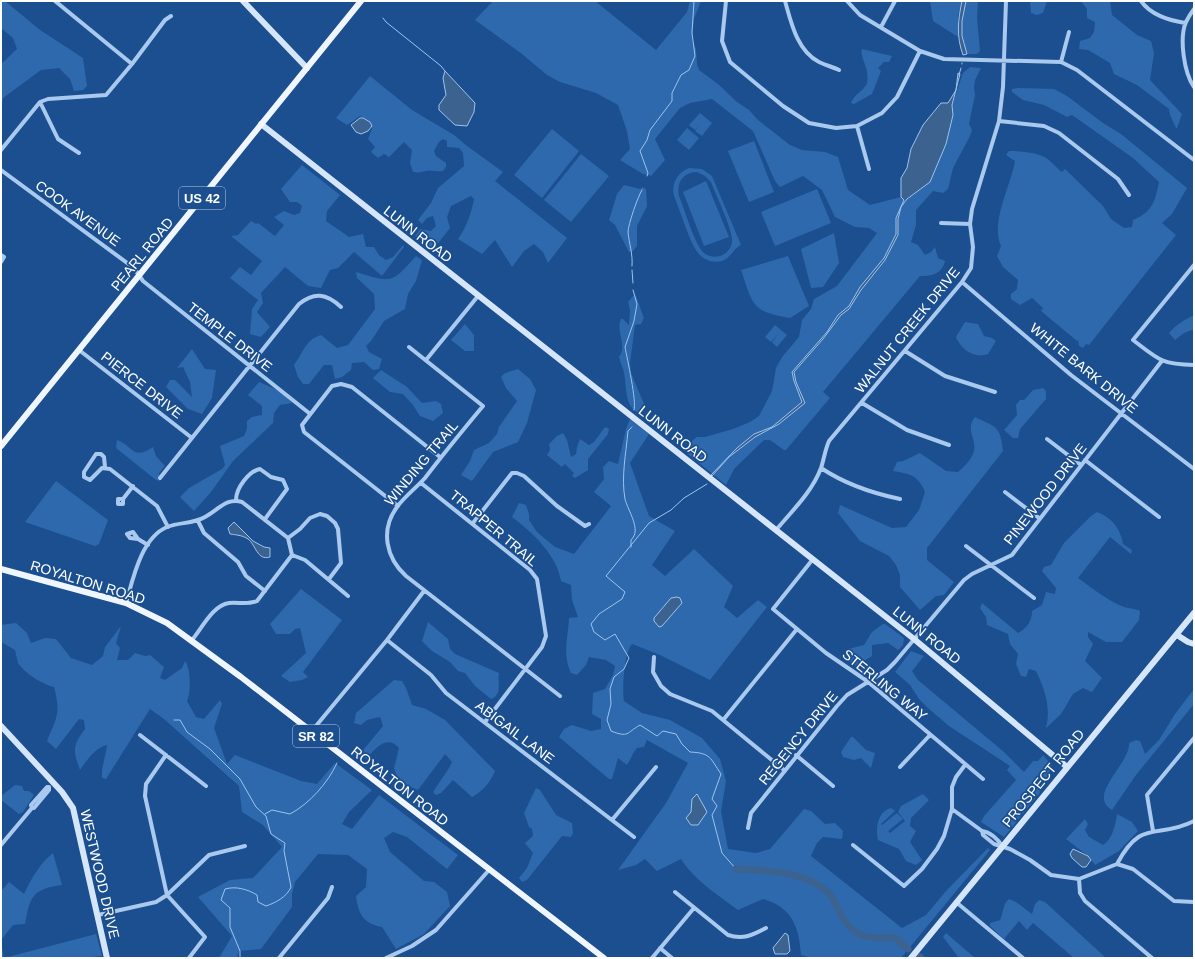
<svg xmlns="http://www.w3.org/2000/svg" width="1195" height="959" font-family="Arial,sans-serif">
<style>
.green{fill:#2e69ad;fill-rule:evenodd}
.water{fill:#3c6290;stroke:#9cc4f0}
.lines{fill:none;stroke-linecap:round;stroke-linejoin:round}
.stream{stroke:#9cc4f0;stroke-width:1}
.river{stroke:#3c6290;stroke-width:7}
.street{stroke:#a9c9ee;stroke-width:4}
.secondary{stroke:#d6e6fa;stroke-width:6}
.primary{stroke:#f0f6ff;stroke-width:6}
.labels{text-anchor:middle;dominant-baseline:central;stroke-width:3.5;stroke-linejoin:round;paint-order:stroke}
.shield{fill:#1b4f8f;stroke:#bbcadd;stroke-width:1}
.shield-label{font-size:13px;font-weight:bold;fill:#fff}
.street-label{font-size:14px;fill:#fff;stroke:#1b4f8f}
</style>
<rect width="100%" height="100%" fill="#1b4f8f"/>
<path class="green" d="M1,1H5L40,30L83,58L87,86L83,90L74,91L70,79L59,68L41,70L3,98L1,108V64L17,49L13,38L1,28Z
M493,1H595L656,50L687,12L690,1H701L694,19L692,39L696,49L697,64L699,70L718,84L737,102L749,110L758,120L790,145L802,150L825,152L838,157L848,190L870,205L901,197L905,201L930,182L946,144L953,109L952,105L963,73L970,67L981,68L975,80L974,87L975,95L969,124L972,130L970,136L953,168L948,189L943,193L933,191L916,210V225L911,242L918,245L925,255L931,252L935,247L938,258L945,261C942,274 932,276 920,276L823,392L830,398L786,450H784L770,440H764L734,469L726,485L688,454L689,443L697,437H705L733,429L750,422L759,416L772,391L776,368L782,357L799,337L802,320L811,309L814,299L837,286L877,233L869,228L855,227L835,217L822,190L803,176L780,187L775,181L753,131L712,99L690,103L680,108L655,139L665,160L651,176L643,174L620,160L630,149L627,131L618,105L596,93L560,82L547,75L522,54L475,20Z
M930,1H962L958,16V37L933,21Z
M966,1H978L977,18L980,51L977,54H967L962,36V21Z
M1030,1H1047L1043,13L1037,15L1031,13Z
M1081,1H1110L1112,15L1137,35L1151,41L1154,53L1150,80L1182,114L1177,128H1176L1170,115L1169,109L1137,85L1114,74L1110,63L1088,50L1079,49L1080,41L1090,38L1094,32L1095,22L1087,18V9Z
M862,49L892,56L889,62H884L878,68L881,71L872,94L854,104L851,103C854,94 864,91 867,83C870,68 859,57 862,49Z
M370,76L412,110L454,135L467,146L503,172L495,181L567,238L548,263L543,252L534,244L524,251L512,267L495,240L482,254L458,239C467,226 471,214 474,199L471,196L451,206L447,217L450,228L439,242L430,249L415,236L420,229L431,231L436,226L433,216L427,218L422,224L418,220L431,203L438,188L464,166L463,153L459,148L447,147V141L443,139L439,142L434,151L436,156L446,163V167L443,171C437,172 431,170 426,171C421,172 419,173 413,172L410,163L412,150L404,142L389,157L384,154L378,158L371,152L375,147L368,139L372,129L370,122L360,116L347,125L336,118Z
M1018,88L1054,89L1067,96L1103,123L1121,134L1187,188L1172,214L1162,223L1176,235L1089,345L1086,344L1083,348L1079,346L1078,340L1077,341L1041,311L1043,308L1032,298L1020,305L1011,299V294L1017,289L1018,280L1003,267L997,256L1001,246C990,223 1011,185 1015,161L1006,155L1009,151C1018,151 1033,152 1042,156C1050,159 1055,167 1062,172L1065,169L1103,206L1111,219L1124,228L1132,227L1133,220C1152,212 1155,202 1159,182L1133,158L1072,115L1067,117L1044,105L1023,100L1012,92V89Z
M700,113L712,123L702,136L695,131L699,125L695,130L689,125Z
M687,128L699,138L689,150L677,140Z
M552,129L579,151L542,198L514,175Z
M754,141L774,192L749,202L728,151Z
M581,154L609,176L571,222L544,200Z
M302,165L340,195L327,211L326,221L349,237L363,234L366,247H374L379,255L386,260L393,257L403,245L404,247L382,276L354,252L338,268L330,270L321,288L308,286L285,267L261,293L263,303L257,312L270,327L261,337L250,334L252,309L258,300L230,278L240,267L251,275L262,261L231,236L238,235L251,221L256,224L258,223L275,236L284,225L274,217L284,211L294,215L300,213L302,206L297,202H290L281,189Z
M689,168L702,169L712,176L741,245C733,249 731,258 722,261C714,263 705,261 699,254C690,244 680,210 674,196C671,184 677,173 689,168ZM697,172L705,176L711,182C716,195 732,228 732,240C732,256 711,263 701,250C692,236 685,211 679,196C676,183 683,172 697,172Z
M706,181L729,237L704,246L683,192Z
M624,185L640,189L642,187L646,189L647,206L637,226V246L633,251L629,252L615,225L609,220L617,194Z
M817,189L831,223L775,246L761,212Z
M834,233L839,263L823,287L811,288L801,249Z
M416,256L422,260L416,281L408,294L405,309L384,321L371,341L366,346L369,352L382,359L379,369L373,370L364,362L352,363L351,370L342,377L335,379L332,365H324L309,384H303L298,377L294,365C303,353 305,340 321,335L337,348L348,345L375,309L374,294L357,278L356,272C392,283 391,284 416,256Z
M788,256L809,306L790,318C751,312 753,304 741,270Z
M634,295L636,296L644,318L641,324L635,325L630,363L631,373L644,404V410L639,413C624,407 627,386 624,373C623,367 620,363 619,357C628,345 615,331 621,319H623L629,325L630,310L628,302Z
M1194,315V332L1192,330L1184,333L1175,340L1169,333C1176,325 1184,320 1194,315Z
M965,322L978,324L984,336L992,338L996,341L988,354C975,359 961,350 956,337Z
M465,324L474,335V351H465L451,340Z
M775,325L787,335L777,347L772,342L779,333L771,342L765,337Z
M192,349L205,369L216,370L212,398L202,414L188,409L166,387L170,380H175L192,397L190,382L183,367L177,368Z
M518,369L530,379L536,390L527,423L518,442L493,452L472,481L461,475L470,461L474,450L489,443L497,434L499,427L517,401L506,388L501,377L505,373Z
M381,370L407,387L422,403L436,401L441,404L443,413L433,421L420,416L413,405L403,394L390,392L373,378Z
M259,382L282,392L292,403L280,405L274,413L273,423L233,461L211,492L194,511L180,497L189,488L222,469L225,465L220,446L244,436L247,429V421L252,417L262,415V406L248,395Z
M1043,388L1046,391V399L1020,429L1018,438H1013L1004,430L1017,415L1016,405L1020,400H1024L1033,390Z
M975,417C997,428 1000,425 1003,451L927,548V560L954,582L944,595L936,596L920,610L900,587V575L896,565L889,556L860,541L838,513L840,505L892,528L906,527L919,510L925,492C918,475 910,474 893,471L897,462L903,461L920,453L946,471L958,472C992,444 960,436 975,417Z
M630,419L649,434L630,463L649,516L675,531L652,565L665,576L694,549L733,586L724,607L737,618L758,600L767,607L710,680L660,655L632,644C624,654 622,689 624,701L642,713L670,720L702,738L720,759L726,781L721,811L728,849L756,853L770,849L804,809L811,811L825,824L835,823L843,831L842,839L823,837L817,843L811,856L902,928L926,915L946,891L988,848L990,850L901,958H811L801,955C799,927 792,907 763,899L738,910C718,895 695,881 681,859L657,871L645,859L636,865L618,870L666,803L688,763L647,740L644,747L637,748C632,754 631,759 627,765L618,758L612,779H609L559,737L564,729L572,725L591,731L601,729V719L592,714L593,693L605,689L613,675L615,666L606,660L589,657L586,665L577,675L571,673C562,654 568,638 569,618L578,617L572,600L571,585L561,581C557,555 532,532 512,517L519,503L526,505L529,514V520L537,532L555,547L574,554L611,506L594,492L604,479L603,467L609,461L618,464L626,429Z
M605,427L609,429L608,434L588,459V470L575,478L572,476L574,473L565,464L562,467L547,455L550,450L549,444L557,436L563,433L567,440L571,457L576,454L577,447L580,439L589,445L594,442Z
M117,440C134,446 132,461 153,447L156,456L165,466L159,473L160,481L156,480L116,448Z
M56,481L108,520L99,544L95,546L25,522Z
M1097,512C1111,517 1121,529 1123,544L1132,550L1131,554L1110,537L1078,578C1092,588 1108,601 1124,607C1130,609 1134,608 1140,611L1139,620L1122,642H1106L1088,632V637L1093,644L1085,661L1102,678L1092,692L1083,688L1073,694L1061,714L1046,728C1051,707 1045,690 1036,671L1029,669L1026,677L1021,676L1016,664L1018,654L1010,644L1008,634L987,625L986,617L980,608L982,603L1018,633C1027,628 1032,621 1032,611L1042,605L1046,592L1055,594L1056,588L1042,571L1044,567L1051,565L1064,543L1091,516Z
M301,589L342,620L303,672L308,677L302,680L290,682L281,676L306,653L300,628L295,629L290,634H276L270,624Z
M428,622L448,639L450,649L455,654L499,673C497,682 503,695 491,699L475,686L465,673L458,671L450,662L432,651L422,641Z
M16,623L27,633L31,643L45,638L56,639L71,658L92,665L103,656L105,647L121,626L116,643L120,648L117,660H128L135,653L145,656L150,655L164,667L160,678L165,680L182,668L185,661C191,669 191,692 187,701L196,717L204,719L220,700L222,704L214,728L227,764L235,755L301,781L317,784L335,763L372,790L349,812L342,824L352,829L379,795L458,855L447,869L407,837L393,832L384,838L390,852L424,881L434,882L447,892L450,906L424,934L396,949L382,927C364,924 358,914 356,896L366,887L367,869L348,855L318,854L295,882L292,894V907L261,949L239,951L237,958H219L232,936L198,897L230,880L253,878L282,847L263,825L242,812L239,786L164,719L150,709L106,779L102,778C101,767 106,756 107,745C96,747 86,761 80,770C73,751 72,746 85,729L84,720L79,719L56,749L47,741C57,716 61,714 54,687C44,685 24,673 18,663C17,659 16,654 15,650L1,642V625Z
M883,624H885L904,638L903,645L898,650L888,643L872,645V656L856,666L848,661L844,654L848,649L864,645L872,632Z
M911,651L924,656L912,671L918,680L1004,752L1024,772L1033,761H1038L1043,755L1052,766L1039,794L1004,837L981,822L984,816L1016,780L1007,770L1010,766L949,726L928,708L919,699L910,685L895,672Z
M394,680L402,681L406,688L412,705L426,709L445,720L495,771C490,783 483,791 472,797L453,780L441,793L436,795L433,792L449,768L452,762L445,754L418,790L399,782L394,768L399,748C387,734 374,749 367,759L362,756L364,749L383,726L380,717L367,720L361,725L354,723L356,713Z
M1194,689V704L1136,775L1112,810C1086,795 1131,763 1129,743L1136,740L1140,741L1145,754L1159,740L1175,714Z
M851,737H853L866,750L875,753L871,768L861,758L854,760L843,757L841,752Z
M15,785L22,786L24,791H29L34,795L23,812L19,814L1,800V796Z
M536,788L540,790L556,815L572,823L573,833L571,837L562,836L527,880L522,882L519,878L527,868L533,853L525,843L533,836L532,829L529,827L524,813Z
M923,794L929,800L911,818L910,826L916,831L910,842L922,860L916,865L906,861L899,849L878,840C875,828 878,811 891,808L895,811L881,824L882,825L897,813L903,819L888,831L890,833L905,821L898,812L901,806Z
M1117,814L1132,822L1138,831L1119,851L1095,865L1088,856L1066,839L1085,819L1088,824L1085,830L1089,837L1103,845C1113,838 1115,826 1117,814Z
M53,853L62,885C32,889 30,897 25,924L13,925L1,940V891L9,882L24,894C31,879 40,863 53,853Z
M1009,899L1016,902L1032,914L1035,904L1039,900L1045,902L1106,958H1074L1033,923L1027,930L1019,921L1004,939L990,926V923L1000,920C1003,914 1003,903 1009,899Z
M946,933L975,958H959L943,937Z
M96,934L102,956L80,958H1V942L4,958Z"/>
<path class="water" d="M962,1H966L962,21V36L967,54L963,55C956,36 958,20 962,1Z
M445,71L475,103L474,112L467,126L455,125L439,110V105L446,95L443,78Z
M958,73L960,74L952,105L953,115L946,144L930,182L907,199L901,207L898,219V235L885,260L861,290L849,309L841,315L823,339L794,372L796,382L805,403L779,424L755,437L729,457L712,476L711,475L737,448L754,434L772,427L802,402L794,381L792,372L827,332L838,315L849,306L860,287L884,258L896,234V218L904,200L901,197V178L907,168L911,149L923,125L941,103H948L956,90Z
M360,118H363L370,122L372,126L368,131L361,134L356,132L351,125Z
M234,522L253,541L264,547L270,548V557C257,561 256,545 248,539C242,535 236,535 230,534L228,528Z
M677,597L680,598L682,603L662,626L659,627L654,621V618L671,598Z
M697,794L707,812L698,825H691L686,818L691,812L692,799Z
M1073,849L1088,856L1091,860L1086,867H1082L1072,858L1070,854Z
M785,933L788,935L790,951L787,954H775L773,948Z"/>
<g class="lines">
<path class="stream" d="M383,18L386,22L441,66L445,71
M962,64V63
M959,75L961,68
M647,176L648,173L640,151L647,140L650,130L672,101V93L681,75L689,70L695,56L692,33L694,1
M632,266C633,254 629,243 628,232C628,225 638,196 642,190
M632,270L633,283
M633,290L637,304L634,321L625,347C627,358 637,402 634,410
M707,484L684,498L671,510L649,523L606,576L625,592L622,599L599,614L591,624L594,632L605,640L615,634L629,658L624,669L614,677L610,689L611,704L607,720L611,731C629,738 626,733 640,725L657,736L663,731L676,734L682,744L690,752C711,753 710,758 721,774L712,799L717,806L712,815L722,853L736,869
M631,547V540C642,530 628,511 625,499C621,477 626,454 628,431L632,427
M174,720H180L187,732L210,749L240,779L256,807L266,816L271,834L285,843L284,851L291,887C287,897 275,903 266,906L258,902L257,895C247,889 236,886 225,889L221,900L230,908V927L240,951V958
M265,814L272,810L290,814C309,804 328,783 337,763"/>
<path class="river" d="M736,869C768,871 803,870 829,893C834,899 837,908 841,915C858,942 867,937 895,938L908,949
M920,957L921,958"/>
<path class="street" d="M55,1L132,64
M726,1L722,41L730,62L783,106L809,123L836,128L857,126L882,113L897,97L920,51
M785,1C791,22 797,51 819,62C825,65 833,67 839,70
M847,1L860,15L920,51L944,59L1061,62L1077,70L1194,160
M1141,1C1151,15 1168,20 1185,23
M1194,9C1191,13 1188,18 1186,22C1179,38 1184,73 1194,87
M881,27L895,1
M1061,62L1069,32
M40,102L58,139L79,153
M999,121L1044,126L1059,133L1118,179L1129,195
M857,126L869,169
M1,150L40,102L48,99L106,95L132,64L165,20L171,16
M1,170L134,268L143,281L309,413
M941,223L970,224
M1,255L4,257L1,262
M1194,265L1133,340C1159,360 1161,364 1194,365
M962,282L1071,375L1194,469
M409,347L483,406C463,430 444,453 425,478C416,488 405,496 397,507C380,530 386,558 406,576L560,696
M79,350L192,438
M905,351L945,376L995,392
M426,360L478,296
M862,403L907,430L949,445
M1047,439L1081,465
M1085,460L1159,517
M105,467L104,457L101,454H96L84,472V477L90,480L102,468L110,469L157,506L168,527
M821,468C845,484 871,493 900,499
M160,478L299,304C314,292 326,293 341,307
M421,483L530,570L537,579L546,636L542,647L485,722
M1005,492L1039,518
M123,499H118V504H123V499L133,486
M236,500C236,488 249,471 260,469L271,477L283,480L287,489L265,519
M398,506L304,432L302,425L332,386L341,384L352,387L440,457
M198,521L204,533L238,562L246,576L265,591
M473,523L512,473H517L524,476L557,506L585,526L589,524
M776,530C792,511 812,492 821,468C824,459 825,450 829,441L962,282L971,268L973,247L970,224L972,209L999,121L1003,87L1006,1
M288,538L300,529L310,518L320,514L327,516L335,523L338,529L341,563L329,579
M138,539L133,532L127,534L130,538L138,539L148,545
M966,546L1034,598
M292,555L305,560L348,596
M813,559L773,609L826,653L867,681L983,779
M126,603C133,579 141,538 167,527C180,522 193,524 205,517C218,510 227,497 242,502L288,538L292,555L257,601C247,605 239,602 229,603C213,605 202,628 192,640
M387,640L431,675L446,693L634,837
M654,657L653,672L661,686L670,694L712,711L784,770
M724,719L797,629
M311,732L387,640L424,591
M140,735L206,786
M166,755L146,784L145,796L167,895L205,937L189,958
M796,755L833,786
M900,767L930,735
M952,809L982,831C990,832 998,839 1002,846
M612,820L656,767
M748,828L751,813L837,706L847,695L887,670L895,662L964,580L972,574L1012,555L1161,362
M982,831L983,835L994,844L1010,849L1030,860L1051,875L1079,879L1117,864L1133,869L1174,901L1194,902
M1153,831L1147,795L1194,738
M1,845L32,808H34L49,790V787H47L31,805L32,808
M853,845L904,886L922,869L937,849L944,836L952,809V787L956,777L965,765
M1117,864C1142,817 1157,840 1194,821
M1079,879L1080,893L1085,901L1152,958
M675,892L728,935C743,940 753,935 766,928
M956,902L1023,958
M98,915L156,902L167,895L209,855L245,846
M660,948L672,958
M279,958L328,898L332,887
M386,958L412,946L436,930L489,870
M652,958L694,908"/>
<path class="secondary" d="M243,1L307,68
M261,124L914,639L1067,767
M1177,635L1188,642L1194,644
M1,726L62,792L73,808L107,958
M911,958L1194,613"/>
<path class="primary" d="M1,446L361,1
M1,569L126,603L167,623L241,677L604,958"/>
</g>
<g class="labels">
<g class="shield">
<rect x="179" y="187" width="46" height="22" rx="3"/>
<rect x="293" y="725" width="46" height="22" rx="3"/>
</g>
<g class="shield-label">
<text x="202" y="198">US 42</text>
<text x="316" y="736">SR 82</text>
</g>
<g class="street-label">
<text transform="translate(78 213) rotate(36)">COOK AVENUE</text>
<text transform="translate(418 234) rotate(38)">LUNN ROAD</text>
<text transform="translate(142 254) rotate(-51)">PEARL ROAD</text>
<text transform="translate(907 330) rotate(-51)">WALNUT CREEK DRIVE</text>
<text transform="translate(230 337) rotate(38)">TEMPLE DRIVE</text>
<text transform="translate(1084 368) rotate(39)">WHITE BARK DRIVE</text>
<text transform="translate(142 385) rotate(38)">PIERCE DRIVE</text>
<text transform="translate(673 434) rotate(38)">LUNN ROAD</text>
<text transform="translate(421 463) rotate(-50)">WINDING TRAIL</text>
<text transform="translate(1045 494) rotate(-52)">PINEWOOD DRIVE</text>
<text transform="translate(494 528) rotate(40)">TRAPPER TRAIL</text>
<text transform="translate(88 582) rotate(17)">ROYALTON ROAD</text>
<text transform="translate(927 635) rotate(39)">LUNN ROAD</text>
<text transform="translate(885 685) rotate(39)">STERLING WAY</text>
<text transform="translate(515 732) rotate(37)">ABIGAIL LANE</text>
<text transform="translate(798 738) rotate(-51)">REGENCY DRIVE</text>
<text transform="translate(1043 778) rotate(-51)">PROSPECT ROAD</text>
<text transform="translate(400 786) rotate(38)">ROYALTON ROAD</text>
<text transform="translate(100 874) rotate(77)">WESTWOOD DRIVE</text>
</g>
</g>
<rect width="1195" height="959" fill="none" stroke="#ffffff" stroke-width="4"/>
</svg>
